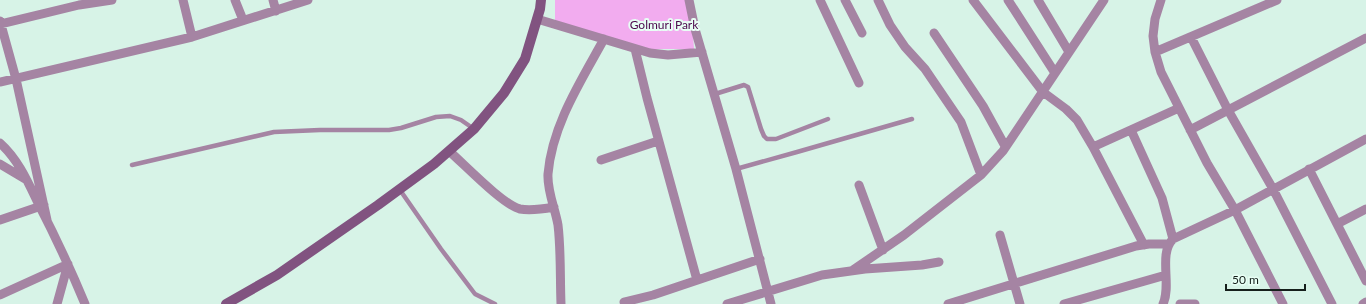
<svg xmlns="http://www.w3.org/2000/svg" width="1366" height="304" font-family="Lato,sans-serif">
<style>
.green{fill:#f2acef}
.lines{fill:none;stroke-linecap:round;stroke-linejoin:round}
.lane{stroke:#a584a3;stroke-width:4.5}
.street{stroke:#a584a3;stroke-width:9}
.secondary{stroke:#815380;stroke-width:10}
.labels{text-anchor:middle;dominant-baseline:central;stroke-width:4;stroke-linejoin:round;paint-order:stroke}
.park-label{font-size:12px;fill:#4d084d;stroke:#e8fff5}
</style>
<rect width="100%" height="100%" fill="#d7f3e7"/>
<path class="green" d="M555,0H685L693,35L694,49H650L555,22Z"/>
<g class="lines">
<path class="lane" d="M715,94L744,85L748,87L761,129L764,136L767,139H776L828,119
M132,165L274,132L320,130H389L401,128L436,117L450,116L461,120L474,129
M736,169L797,152L912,119
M400,190L441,249L475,294L495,304"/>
<path class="street" d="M183,0L192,37
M235,0L243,20
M273,0L276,11
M689,0L695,29L736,169L771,304
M820,0L859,83
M845,0L862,33
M878,0L890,25L905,47L925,69L961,122L981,175
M973,0L1043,92L1066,109L1077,120L1093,147L1144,245
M1008,0L1055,73
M1038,0L1069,52
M1161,0L1155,19L1153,36L1155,52L1161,72L1207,163L1235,210L1283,304
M537,19L650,53L668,55L702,52
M0,21L16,79L47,220
M1,24L79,5L112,0
M934,33L983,106L1005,146
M1191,37L1228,110L1273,189L1332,304
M635,49L647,98L697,280
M1155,52L1277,0
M0,82L192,37L308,0
M1131,130L1162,198L1173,239
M1190,130L1366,38
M0,143C18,159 28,182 38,203C55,236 71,270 85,304
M1093,147L1179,108
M449,151C464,164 503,205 520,209C531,211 543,209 554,207
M601,160L658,141
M0,164L25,179
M1309,169L1366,281
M859,185L883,250
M0,220L44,205
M1337,224L1366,209
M1000,235L1020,304
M853,270L904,235L981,175L1003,151L1104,0
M0,295L68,264
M624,302L653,295L760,259
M57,304L68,264
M561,304C560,278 561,250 558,225C555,208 547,191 548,174C552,125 581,81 604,39
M727,304L822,275L865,269L922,265L939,262
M948,304L1136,246L1149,244H1168
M1064,304L1166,275
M1163,304C1172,285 1158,254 1173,239L1235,210L1366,139
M1180,304H1195
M1363,304L1366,302"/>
<path class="secondary" d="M226,304L277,275L378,205L434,164L474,129L504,93L525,59L540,9L541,0"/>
</g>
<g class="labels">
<g class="park-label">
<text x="664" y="24">Golmuri Park</text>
</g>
</g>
<path d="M1226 284v6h79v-6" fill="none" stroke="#151f1b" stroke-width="2"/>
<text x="1232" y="284" font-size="12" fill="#151f1b" stroke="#e8fff5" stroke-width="3" paint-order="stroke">50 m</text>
</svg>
